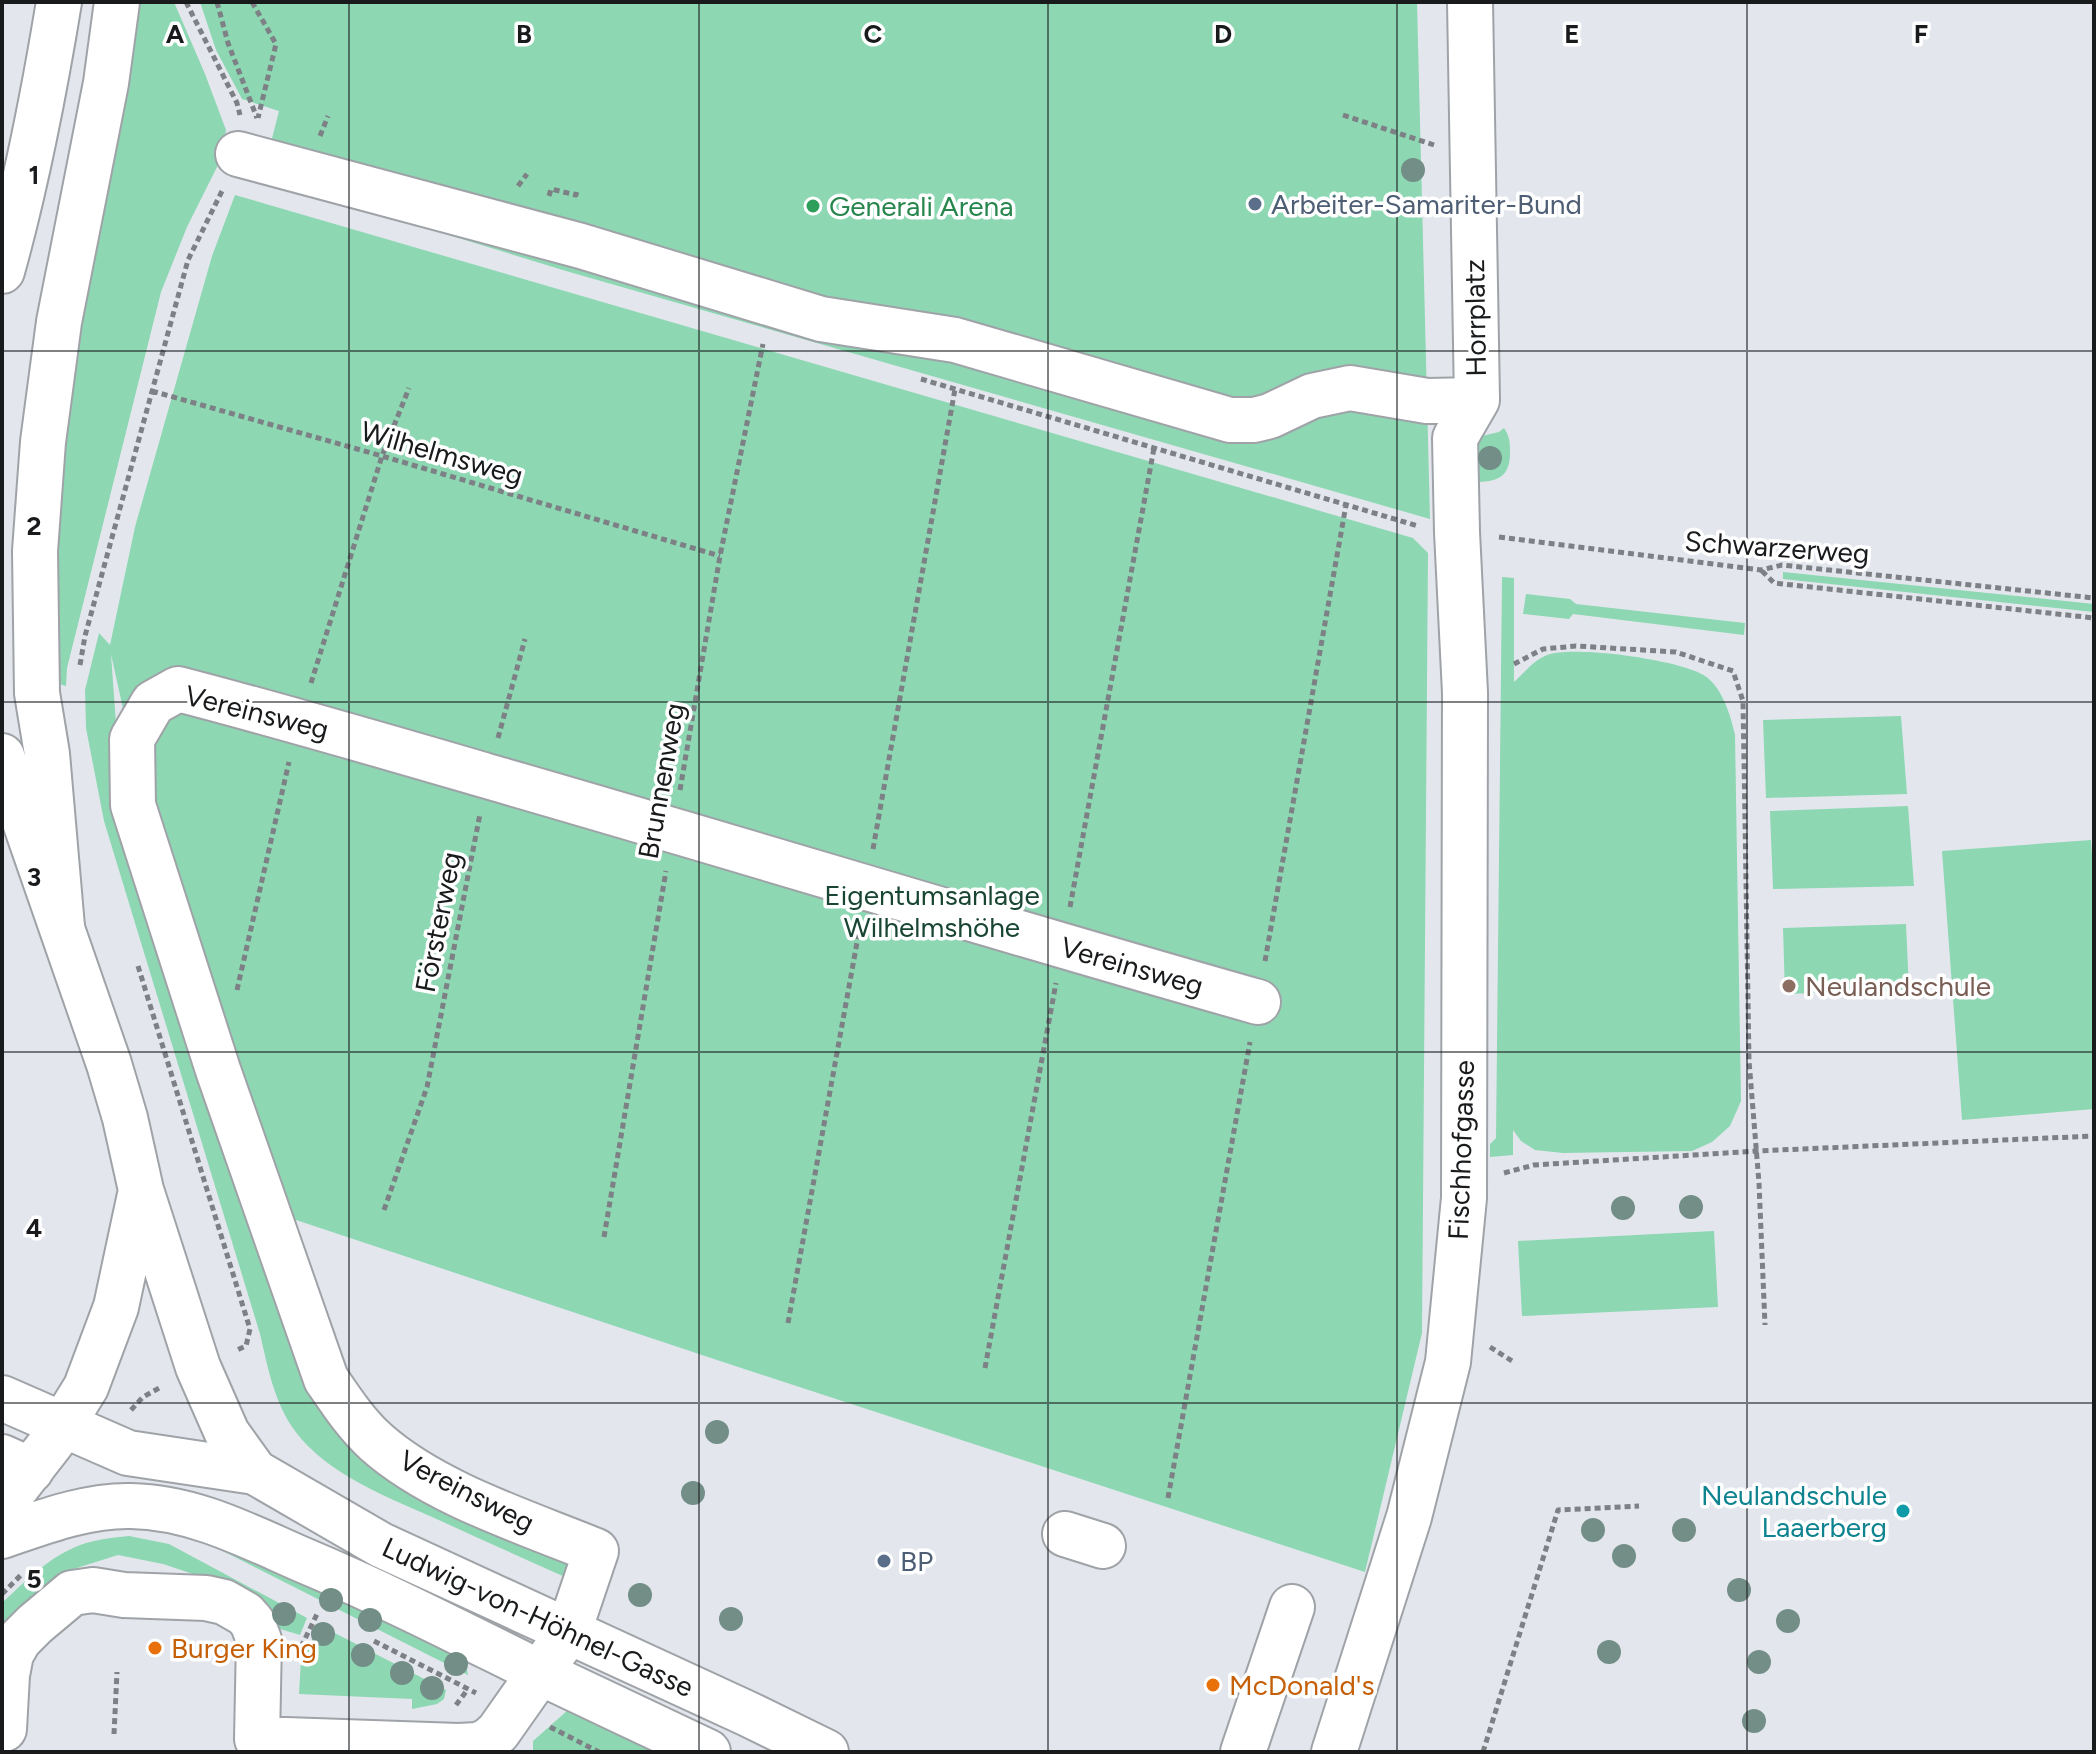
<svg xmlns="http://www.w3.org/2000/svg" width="2096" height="1754" font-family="Figtree,sans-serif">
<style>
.green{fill:#8dd7b3}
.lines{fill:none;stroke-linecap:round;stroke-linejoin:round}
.minor-casing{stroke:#9fa3a8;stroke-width:48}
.major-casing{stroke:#9fa3a8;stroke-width:48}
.highway-casing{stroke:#9fa3a8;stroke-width:48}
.path{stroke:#7d8084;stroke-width:5;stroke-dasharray:6 4;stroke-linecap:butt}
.minor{stroke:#fff;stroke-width:44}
.major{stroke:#fff;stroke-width:44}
.highway{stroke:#fff;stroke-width:44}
.tree{fill:#738e86}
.grid{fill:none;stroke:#181a1c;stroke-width:2;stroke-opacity:0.55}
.service-dot{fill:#5c6f8a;stroke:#fff;stroke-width:3}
.leisure-dot{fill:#2e9e5b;stroke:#fff;stroke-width:3}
.education-dot{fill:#8d6e63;stroke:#fff;stroke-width:3}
.culture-dot{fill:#0f9aa8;stroke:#fff;stroke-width:3}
.food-dot{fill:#e8710a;stroke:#fff;stroke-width:3}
.labels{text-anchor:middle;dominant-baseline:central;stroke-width:7;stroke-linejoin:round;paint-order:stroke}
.service-label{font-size:28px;fill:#4e5e75;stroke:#fff;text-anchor:start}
.leisure-label{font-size:28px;fill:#27864d;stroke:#fff;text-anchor:start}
.street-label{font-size:28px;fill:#181a1c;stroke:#fff}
.park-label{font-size:28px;fill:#184632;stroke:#fff}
.education-label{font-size:28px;fill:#785e54;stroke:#fff;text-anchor:start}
.culture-label{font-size:28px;fill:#0d838f;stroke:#fff;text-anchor:end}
.food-label{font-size:28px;fill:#c56008;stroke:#fff;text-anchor:start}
.grid-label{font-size:26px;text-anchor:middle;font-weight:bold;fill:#181a1c;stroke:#fff;stroke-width:7;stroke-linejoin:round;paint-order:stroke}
</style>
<rect width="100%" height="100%" fill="#e3e7ed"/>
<path class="green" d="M135,2H174L205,74L226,130L220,161L187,227L161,292L67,668L66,686L55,683L51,613L66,396Z
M200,2H1417L1430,519L566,271L262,178L279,111L242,99L216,50Z
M235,195L1413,538L1428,553L1422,1333L1365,1572L717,1360L281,1215L143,800L111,654L118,752L311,1388L570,1563L565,1577C523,1558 482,1540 441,1521C392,1499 327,1475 295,1431C274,1402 268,1368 260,1334L104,821L86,728L85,690L99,633L110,645L135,527L212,256Z
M1504,428C1510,437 1510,443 1510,453C1510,481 1493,482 1469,482L1474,446L1482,436L1499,432Z
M1783,572L2094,604V612L1783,579Z
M1502,577L1514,578V682C1524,673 1534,660 1547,655C1573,645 1682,660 1705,676C1722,687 1731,716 1735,735L1741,1101L1730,1126L1712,1142L1692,1151L1563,1153L1535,1150L1521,1141L1513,1130V1155L1490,1157V1144L1496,1138Z
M1526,594L1570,599L1576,604L1745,623L1744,635L1573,614L1569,619L1523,614Z
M1901,716L1907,794L1766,798L1763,720Z
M1908,806L1914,886L1773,889L1770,811Z
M2091,840L2094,885V1109L1962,1120L1942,851Z
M1906,924L1909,990L1785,994L1783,928Z
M1714,1231L1718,1307L1522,1316L1518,1241Z
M129,1536L169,1544L307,1618L300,1635L267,1625L241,1600L193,1574L163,1564L118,1555L64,1572L2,1629V1603C23,1583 46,1560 73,1548C90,1540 110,1538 129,1536Z
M203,1541L231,1542L458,1656L466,1665L468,1675Z
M321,1626L446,1690L444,1699L437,1704L412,1709V1699L299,1694L301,1660Z
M568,1710L663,1752H533V1741Z"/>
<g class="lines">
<defs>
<path id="minor" d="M238,154L581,246L821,319L955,340L1230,420H1254L1270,416L1312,396L1350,388L1427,401L1477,400
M2,1398L128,1453L255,1472
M2,1457L31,1470
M1065,1534L1103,1546
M4,1729L7,1675L11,1654L19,1640L35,1624L72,1593L93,1590L124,1595L206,1598L224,1602L245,1614L252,1622L259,1640L257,1739L458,1746L478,1745L489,1740L498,1732L569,1631L596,1551C525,1522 433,1493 376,1442C356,1424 341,1401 326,1379L218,1070L133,805L132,739L153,703L178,689C282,716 384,746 487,776C744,850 1000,929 1258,1002
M1243,1752L1292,1607
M1334,1752L1409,1517L1448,1362L1464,1198L1465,693L1457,532L1455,438L1477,400L1470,2"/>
<path id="major" d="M2,756L109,1064L125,1118L141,1190L116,1307L86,1387L52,1442L2,1506
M141,1190L198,1367L227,1433L255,1472L381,1545L746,1713L826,1752
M2,1536C43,1522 87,1505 131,1506C193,1507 248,1536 303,1560C384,1594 460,1633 539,1672C595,1699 652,1725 708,1752"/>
<path id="highway" d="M2,271C27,182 44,93 59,2
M62,927L47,754L37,693L35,551L43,442L59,322L106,83L117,2"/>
</defs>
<use href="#minor" class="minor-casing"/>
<use href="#major" class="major-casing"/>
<use href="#highway" class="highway-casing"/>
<path class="path" d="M186,2L237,103L240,115
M217,2L228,43L257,118
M252,2L276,44L258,118
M1343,115L1434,145
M320,136L328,116
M518,186L527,174
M549,196L551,189L576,195L577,190
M921,379L1418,526
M152,391L382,456L720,556
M1499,537L1761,570L1782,565L2094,598
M1762,571L1774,583L2094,618
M1514,664L1543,649L1576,646L1676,652L1733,671L1743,701L1749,1061L1759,1183L1765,1325
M80,665L85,636L188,260L223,189
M311,683L382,456L409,388
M498,738L525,639
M680,790L720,556L763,344
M873,849L955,389
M1070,907L1154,448
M1265,961L1346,505
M138,966L250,1329L246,1346L235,1351
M237,990L289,762
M1504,1173L1534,1165L1757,1151L2094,1136
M384,1210L427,1087L480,814
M604,1237L666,871
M788,1323L860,926
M1490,1347L1512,1361
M985,1368L1056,983
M131,1410L143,1397L161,1387
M1168,1498L1250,1042
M2,1594L23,1573
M374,1641L476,1693
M301,1647L318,1612
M456,1705L468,1689
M550,1727L599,1752
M114,1734L117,1672
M1483,1752L1558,1510L1639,1506"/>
<use href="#minor" class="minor"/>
<use href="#major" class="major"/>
<use href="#highway" class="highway"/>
</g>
<g class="tree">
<circle cx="1413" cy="170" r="12"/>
<circle cx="1490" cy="458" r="12"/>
<circle cx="1691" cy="1207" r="12"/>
<circle cx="1623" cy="1208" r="12"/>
<circle cx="717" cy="1432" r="12"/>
<circle cx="693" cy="1493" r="12"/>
<circle cx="1593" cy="1530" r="12"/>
<circle cx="1684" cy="1530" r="12"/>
<circle cx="1624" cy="1556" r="12"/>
<circle cx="1739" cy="1590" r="12"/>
<circle cx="640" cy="1595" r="12"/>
<circle cx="331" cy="1600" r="12"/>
<circle cx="284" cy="1614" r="12"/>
<circle cx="731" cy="1619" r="12"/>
<circle cx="370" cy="1620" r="12"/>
<circle cx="1788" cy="1621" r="12"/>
<circle cx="323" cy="1634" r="12"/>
<circle cx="1609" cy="1652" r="12"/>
<circle cx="363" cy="1655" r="12"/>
<circle cx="1759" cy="1662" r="12"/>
<circle cx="456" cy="1664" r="12"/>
<circle cx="402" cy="1673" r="12"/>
<circle cx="432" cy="1688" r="12"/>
<circle cx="1754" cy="1721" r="12"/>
</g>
<path class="grid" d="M349,2V1752M699,2V1752M1048,2V1752M1397,2V1752M1747,2V1752M2,351H2094M2,702H2094M2,1052H2094M2,1403H2094"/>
<g class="service-dot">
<circle cx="1255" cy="204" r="8"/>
<circle cx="884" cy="1561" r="8"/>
</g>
<circle class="leisure-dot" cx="813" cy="206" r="8"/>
<circle class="education-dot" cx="1789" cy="986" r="8"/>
<circle class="culture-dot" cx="1903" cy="1511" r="8"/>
<g class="food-dot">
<circle cx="155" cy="1648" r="8"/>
<circle cx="1213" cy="1685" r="8"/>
</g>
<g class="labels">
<g class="service-label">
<text x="1271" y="204">Arbeiter-Samariter-Bund</text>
<text x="900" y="1561">BP</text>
</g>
<g class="leisure-label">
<text x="829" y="206">Generali Arena</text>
</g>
<g class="street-label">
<text transform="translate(1475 318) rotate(-91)">Horrplatz</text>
<text transform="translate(442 453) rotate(16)">Wilhelmsweg</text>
<text transform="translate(1777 547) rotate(4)">Schwarzerweg</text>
<text transform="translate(257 712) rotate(14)">Vereinsweg</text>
<text transform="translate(661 781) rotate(-80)">Brunnenweg</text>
<text transform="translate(438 922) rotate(-79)">Försterweg</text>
<text transform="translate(1132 966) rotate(16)">Vereinsweg</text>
<text transform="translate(1461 1150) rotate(-88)">Fischhofgasse</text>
<text transform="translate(467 1491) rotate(27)">Vereinsweg</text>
<text transform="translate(538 1617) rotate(25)">Ludwig-von-Höhnel-Gasse</text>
</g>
<g class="park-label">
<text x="932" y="895">Eigentumsanlage<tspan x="932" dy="32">Wilhelmshöhe</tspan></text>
</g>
<g class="education-label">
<text x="1805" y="986">Neulandschule</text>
</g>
<g class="culture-label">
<text x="1887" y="1495">Neulandschule<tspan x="1887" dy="32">Laaerberg</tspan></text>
</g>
<g class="food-label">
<text x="171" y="1648">Burger King</text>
<text x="1229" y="1685">McDonald's</text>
</g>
</g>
<g class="grid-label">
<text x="175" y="43">A</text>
<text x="524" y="43">B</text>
<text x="873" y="43">C</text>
<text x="1223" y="43">D</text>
<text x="1572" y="43">E</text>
<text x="1921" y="43">F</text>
<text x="34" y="184">1</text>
<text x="34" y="535">2</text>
<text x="34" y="886">3</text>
<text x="34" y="1237">4</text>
<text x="34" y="1588">5</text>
</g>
<rect width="2096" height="1754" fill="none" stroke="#181a1c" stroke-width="8"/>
</svg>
